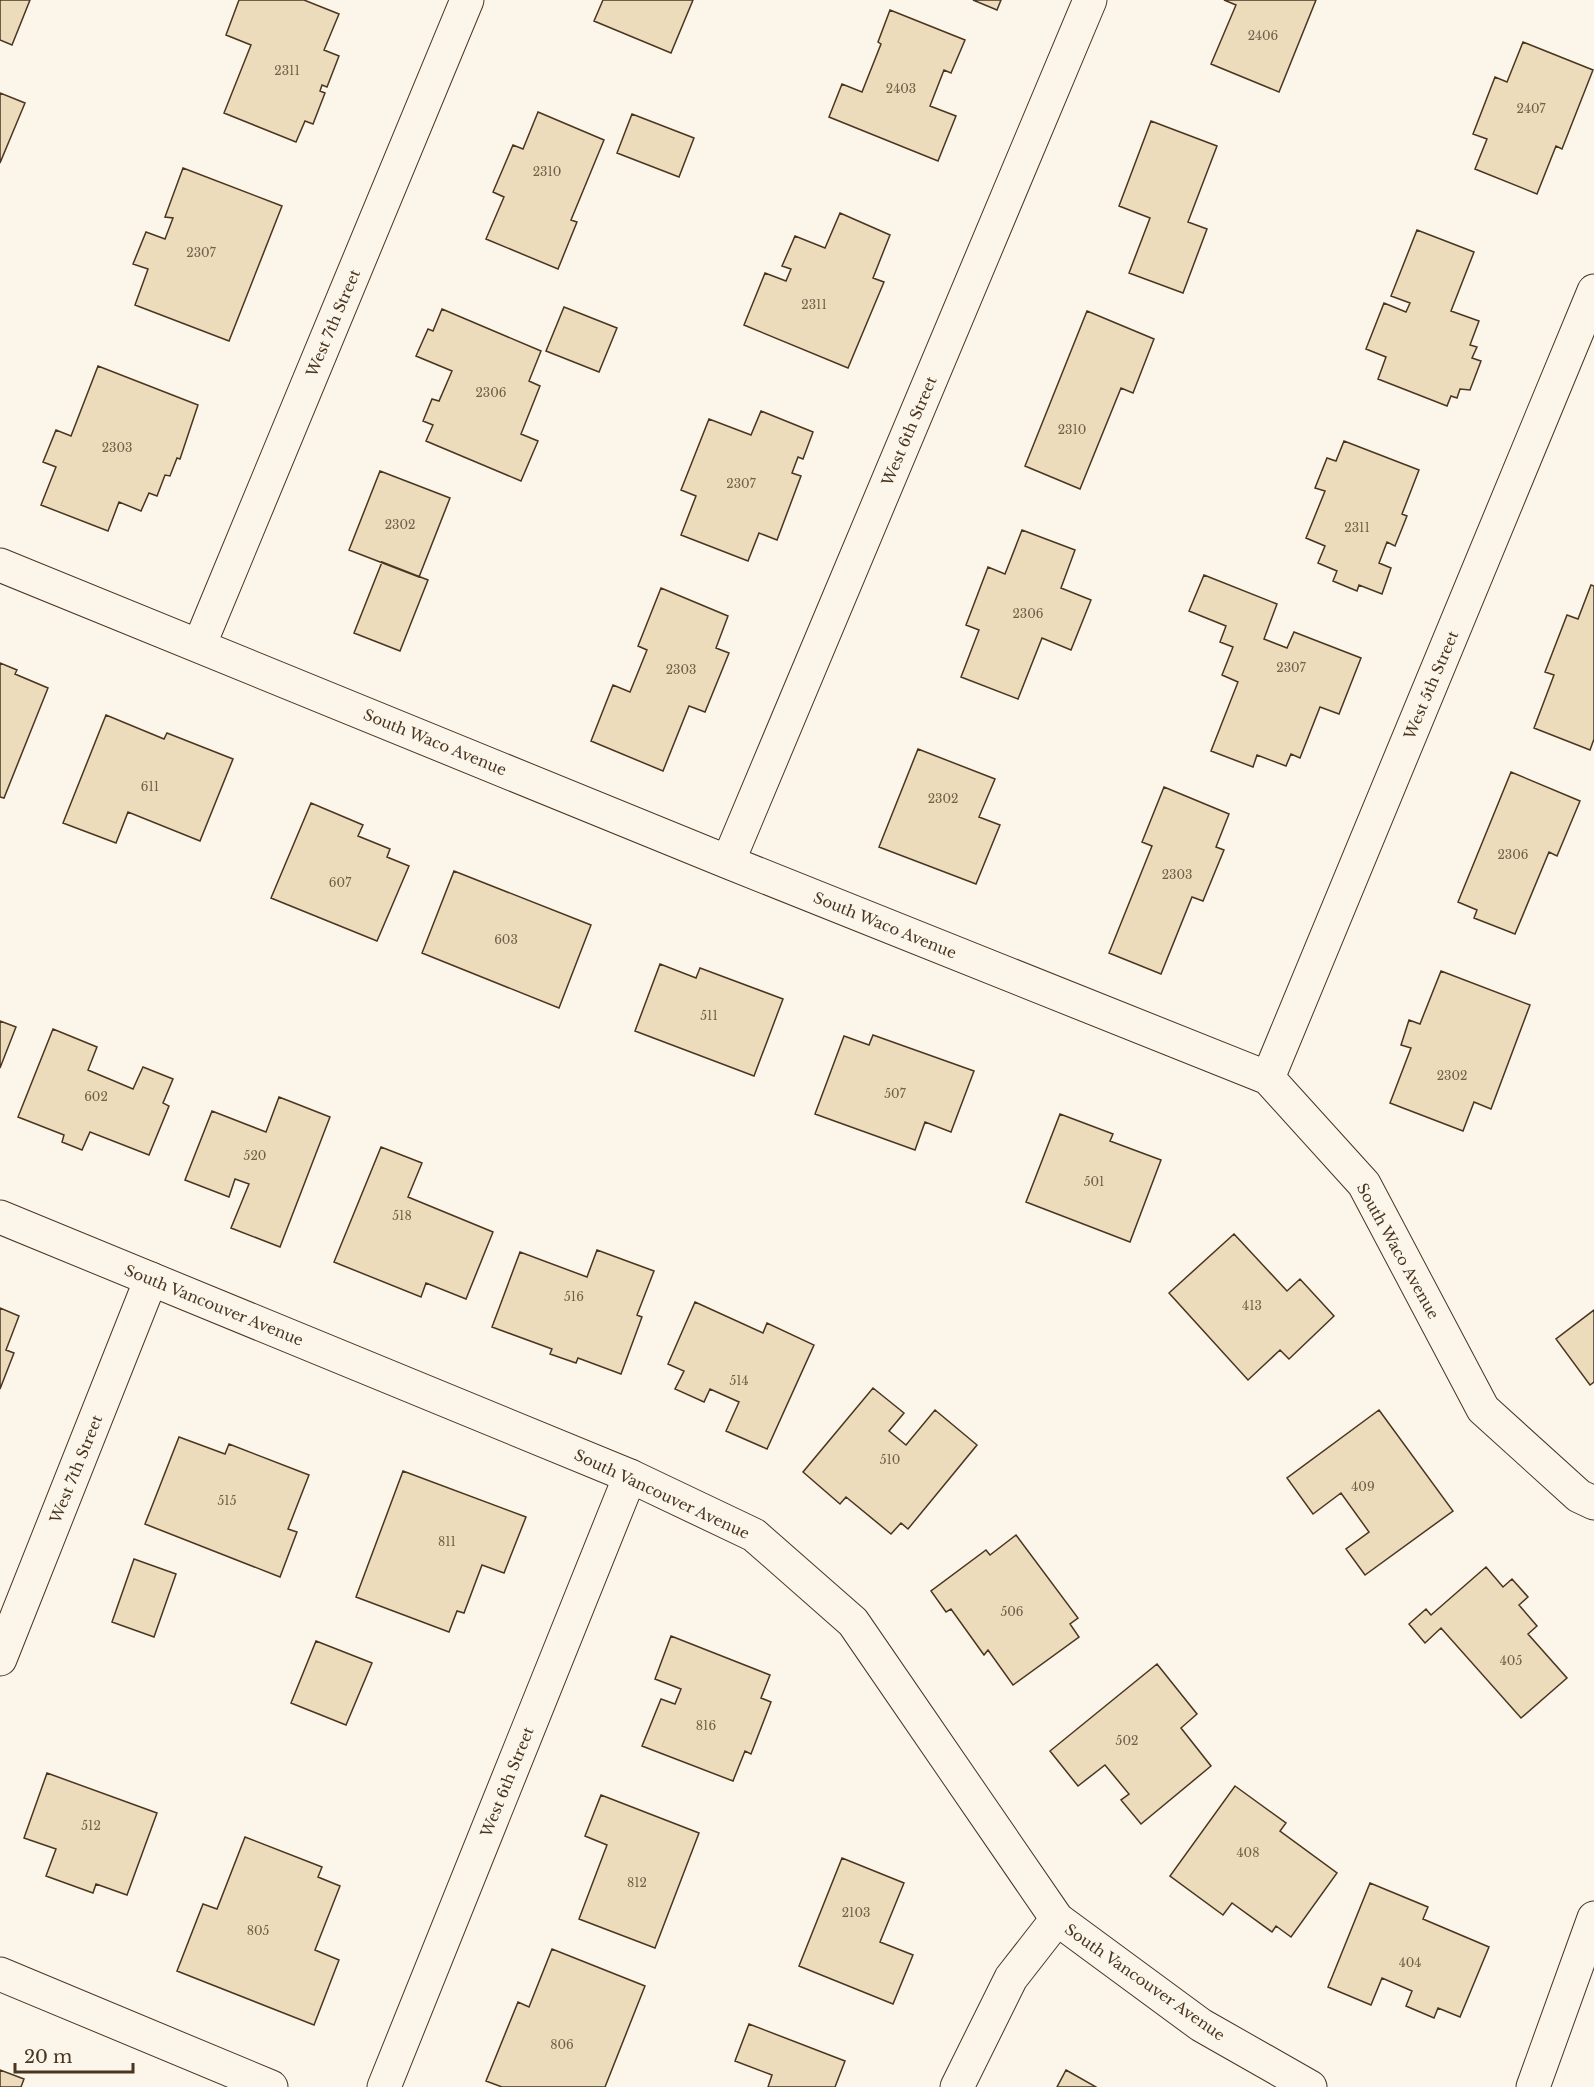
<svg xmlns="http://www.w3.org/2000/svg" width="1594" height="2087" font-family="'Libre Baskerville',serif">
<style>
.building{fill:#ecdcbc;stroke:#4a3520;stroke-width:1.5}
.lines{fill:none;stroke-linecap:round;stroke-linejoin:round}
.street-casing{stroke:#4a3520;stroke-width:35}
.secondary-casing{stroke:#4a3520;stroke-width:35}
.street{stroke:#fbf6e9;stroke-width:33}
.secondary{stroke:#fbf6e9;stroke-width:33}
.labels{text-anchor:middle;dominant-baseline:central;stroke-width:4.5;stroke-linejoin:round;paint-order:stroke}
.number-label{font-size:12px;fill:#725f47}
.street-label{font-size:15px;fill:#4a3520;stroke:#fbf6e9}
</style>
<rect width="100%" height="100%" fill="#fbf6e9"/>
<path class="building" d="M0,0H30L12,45L0,40Z
M239,0H304L339,14L324,50L339,56L327,87L322,85L320,91L325,93L313,124L305,121L296,142L224,113L251,45L226,35Z
M603,0H693L671,53L594,21Z
M973,0H1001L997,10Z
M1224,0H1316L1279,92L1211,64L1236,5Z
M890,10L965,40L951,73L944,70L930,106L956,116L938,161L829,117L842,84L862,92L881,44L878,42Z
M1523,42L1593,70L1562,149L1556,146L1537,194L1475,169L1487,139L1473,134L1495,77L1507,82Z
M0,93L25,103L0,163Z
M538,112L604,140L571,220L577,222L558,269L486,239L504,197L493,192L513,145L523,149Z
M632,114L694,138L679,177L617,153Z
M1151,121L1217,146L1188,222L1207,229L1183,293L1129,273L1150,218L1119,206Z
M183,168L282,206L229,341L135,305L148,269L133,264L146,232L165,239L173,218L165,217Z
M840,213L890,235L873,278L884,282L848,368L744,325L765,273L786,281L791,269L782,266L795,236L825,248Z
M1417,230L1474,252L1451,311L1479,321L1470,345L1477,347L1472,358L1481,361L1470,390L1460,389L1457,398L1451,396L1447,406L1378,379L1386,357L1366,349L1384,303L1406,312L1410,303L1391,296Z
M564,307L617,328L599,372L546,351Z
M442,309L541,351L529,381L540,386L521,434L538,441L521,481L426,441L433,425L423,421L432,399L439,401L452,371L416,356L428,329L433,331Z
M1087,311L1154,339L1133,393L1121,388L1080,489L1025,466Z
M98,366L198,405L180,459L177,458L170,476L165,475L157,496L149,493L141,511L119,502L108,531L41,505L56,467L43,462L56,430L71,436Z
M761,411L813,432L803,459L798,457L792,473L801,476L777,540L759,533L748,561L681,535L696,496L681,490L709,419L751,435Z
M1344,441L1419,470L1402,514L1407,516L1395,546L1387,542L1379,563L1391,568L1382,594L1359,585L1357,591L1333,581L1337,571L1318,563L1325,546L1306,538L1325,491L1315,488L1327,458L1336,461Z
M380,471L450,498L419,577L349,550Z
M1022,530L1075,550L1061,588L1091,600L1071,650L1042,638L1018,699L961,677L979,630L966,625L988,567L1005,574Z
M382,562L428,580L400,651L354,633Z
M1204,575L1277,604L1264,639L1287,648L1294,632L1361,658L1339,714L1320,707L1300,758L1291,754L1286,766L1257,755L1253,767L1211,751L1238,682L1222,675L1233,647L1220,642L1226,626L1189,611Z
M1591,585L1594,586V739L1590,750L1534,728L1554,675L1545,672L1567,615L1578,619Z
M661,588L728,616L716,648L729,653L705,712L689,706L663,771L591,741L613,685L630,692L647,650L638,646Z
M0,663L17,670L15,674L48,688L4,798L0,797Z
M106,715L164,739L167,733L233,759L200,841L128,812L116,843L63,823Z
M918,749L995,779L979,817L1000,825L976,884L879,847Z
M1511,772L1580,801L1557,856L1549,852L1515,934L1474,918L1477,910L1458,902Z
M1164,787L1229,814L1216,847L1224,850L1203,901L1192,897L1161,974L1109,953L1152,846L1142,842Z
M311,803L363,825L358,836L390,849L387,857L409,866L377,941L271,898Z
M454,871L591,925L559,1008L422,953Z
M660,964L696,978L700,968L783,999L754,1076L635,1031Z
M1441,971L1530,1005L1491,1109L1474,1102L1463,1131L1390,1103L1411,1048L1401,1045L1409,1020L1420,1024Z
M0,1021L16,1027L0,1068Z
M53,1029L97,1047L88,1070L133,1089L143,1067L173,1079L163,1103L169,1106L149,1155L90,1132L82,1150L62,1142L64,1135L18,1117Z
M873,1035L974,1071L951,1132L925,1122L915,1150L815,1114L844,1036L869,1045Z
M279,1097L330,1117L280,1247L231,1228L249,1184L235,1179L229,1197L185,1180L212,1111L266,1132Z
M1060,1114L1113,1134L1110,1141L1161,1160L1130,1242L1026,1202Z
M381,1147L422,1163L408,1197L493,1232L466,1299L426,1283L421,1297L334,1262Z
M1234,1234L1287,1291L1300,1279L1334,1316L1289,1359L1280,1350L1248,1380L1169,1293Z
M597,1250L654,1271L637,1315L642,1317L621,1374L578,1358L576,1363L550,1354L552,1349L492,1327L520,1252L587,1277Z
M695,1302L763,1333L767,1323L814,1345L767,1449L726,1431L739,1402L710,1389L704,1402L675,1389L684,1371L668,1364Z
M0,1308L19,1316L6,1350L14,1353L0,1389Z
M1594,1310V1382L1590,1385L1556,1339Z
M873,1388L904,1413L889,1431L906,1445L935,1410L977,1445L908,1529L901,1523L891,1534L846,1497L840,1504L803,1472Z
M1379,1410L1453,1511L1365,1575L1346,1549L1369,1532L1341,1493L1313,1514L1287,1478Z
M179,1437L225,1454L229,1444L309,1475L288,1529L297,1532L280,1577L145,1524Z
M403,1471L526,1517L504,1573L482,1565L464,1613L457,1611L449,1632L356,1597Z
M1016,1535L1078,1618L1070,1624L1079,1637L1013,1685L988,1650L984,1655L951,1609L946,1612L931,1591L986,1550L990,1555Z
M134,1559L176,1574L154,1637L112,1622Z
M1486,1567L1503,1587L1512,1579L1528,1597L1519,1605L1537,1626L1528,1634L1567,1678L1521,1718L1441,1628L1425,1643L1409,1624L1426,1609L1431,1615Z
M671,1636L770,1675L761,1698L771,1702L751,1754L745,1751L733,1781L642,1746L661,1699L675,1704L681,1689L655,1679Z
M316,1641L372,1663L346,1725L291,1703Z
M1157,1664L1197,1714L1181,1728L1211,1766L1141,1824L1121,1800L1129,1794L1105,1765L1078,1786L1050,1751Z
M47,1773L157,1813L127,1895L96,1884L93,1893L46,1876L56,1849L24,1838Z
M1235,1786L1286,1823L1280,1831L1337,1873L1291,1937L1276,1926L1272,1932L1232,1903L1223,1915L1170,1876Z
M601,1795L699,1833L655,1948L579,1919L607,1845L585,1836Z
M245,1837L322,1867L318,1877L340,1886L315,1950L339,1960L314,2025L177,1971L203,1904L217,1909Z
M842,1858L904,1883L880,1942L913,1955L893,2004L799,1966Z
M1370,1883L1428,1907L1423,1919L1489,1947L1460,2017L1438,2008L1434,2018L1406,2006L1412,1991L1382,1978L1371,2005L1328,1987Z
M552,1949L645,1986L605,2087H502L486,2081L518,2002L529,2007Z
M749,2024L845,2061L835,2087H768L772,2075L735,2061Z
M0,2070L24,2079L21,2087H0Z
M1066,2070L1096,2087H1057Z"/>
<g class="lines">
<defs>
<path id="street" d="M0,565L728,862L1268,1078L1364,1184L1483,1409L1579,1496L1594,1503
M199,646L467,0
M728,862L1090,0
M1268,1078L1594,291
M0,1659L151,1279
M0,1974L271,2087
M384,2087L630,1476
M957,2087L1011,1978L1057,1919
M1533,2087L1594,1918"/>
<path id="secondary" d="M0,1217L630,1476L754,1535L853,1622L1057,1919L1201,2025L1310,2087"/>
</defs>
<use href="#street" class="street-casing"/>
<use href="#secondary" class="secondary-casing"/>
<use href="#street" class="street"/>
<use href="#secondary" class="secondary"/>
</g>
<g class="labels">
<g class="number-label">
<text x="1263" y="35">2406</text>
<text x="287" y="70">2311</text>
<text x="901" y="88">2403</text>
<text x="1531" y="108">2407</text>
<text x="547" y="171">2310</text>
<text x="201" y="252">2307</text>
<text x="814" y="304">2311</text>
<text x="491" y="392">2306</text>
<text x="1072" y="429">2310</text>
<text x="117" y="447">2303</text>
<text x="741" y="483">2307</text>
<text x="400" y="524">2302</text>
<text x="1357" y="527">2311</text>
<text x="1028" y="613">2306</text>
<text x="1291" y="667">2307</text>
<text x="681" y="669">2303</text>
<text x="150" y="786">611</text>
<text x="943" y="798">2302</text>
<text x="1513" y="854">2306</text>
<text x="1177" y="874">2303</text>
<text x="340" y="882">607</text>
<text x="506" y="939">603</text>
<text x="709" y="1015">511</text>
<text x="1452" y="1075">2302</text>
<text x="895" y="1093">507</text>
<text x="96" y="1096">602</text>
<text x="255" y="1155">520</text>
<text x="1094" y="1181">501</text>
<text x="402" y="1215">518</text>
<text x="574" y="1296">516</text>
<text x="1252" y="1305">413</text>
<text x="739" y="1380">514</text>
<text x="890" y="1459">510</text>
<text x="1363" y="1486">409</text>
<text x="227" y="1500">515</text>
<text x="447" y="1541">811</text>
<text x="1012" y="1611">506</text>
<text x="1511" y="1660">405</text>
<text x="706" y="1725">816</text>
<text x="1127" y="1740">502</text>
<text x="91" y="1825">512</text>
<text x="1248" y="1852">408</text>
<text x="637" y="1882">812</text>
<text x="856" y="1912">2103</text>
<text x="258" y="1930">805</text>
<text x="1410" y="1962">404</text>
<text x="562" y="2044">806</text>
</g>
<g class="street-label">
<text transform="translate(333 323) rotate(-67)">West 7th Street</text>
<text transform="translate(909 431) rotate(-67)">West 6th Street</text>
<text transform="translate(1431 685) rotate(-67)">West 5th Street</text>
<text transform="translate(435 742) rotate(22)">South Waco Avenue</text>
<text transform="translate(885 925) rotate(22)">South Waco Avenue</text>
<text transform="translate(1398 1251) rotate(61)">South Waco Avenue</text>
<text transform="translate(214 1305) rotate(22)">South Vancouver Avenue</text>
<text transform="translate(76 1469) rotate(-68)">West 7th Street</text>
<text transform="translate(662 1494) rotate(25)">South Vancouver Avenue</text>
<text transform="translate(507 1782) rotate(-68)">West 6th Street</text>
<text transform="translate(1145 1982) rotate(35)">South Vancouver Avenue</text>
</g>
</g>
<path d="M15 2063v9h118v-9" fill="none" stroke="#4a3520" stroke-width="3"/>
<text x="24" y="2063" font-size="18" fill="#4a3520" stroke="#fbf6e9" stroke-width="4.5" paint-order="stroke">20 m</text>
</svg>
